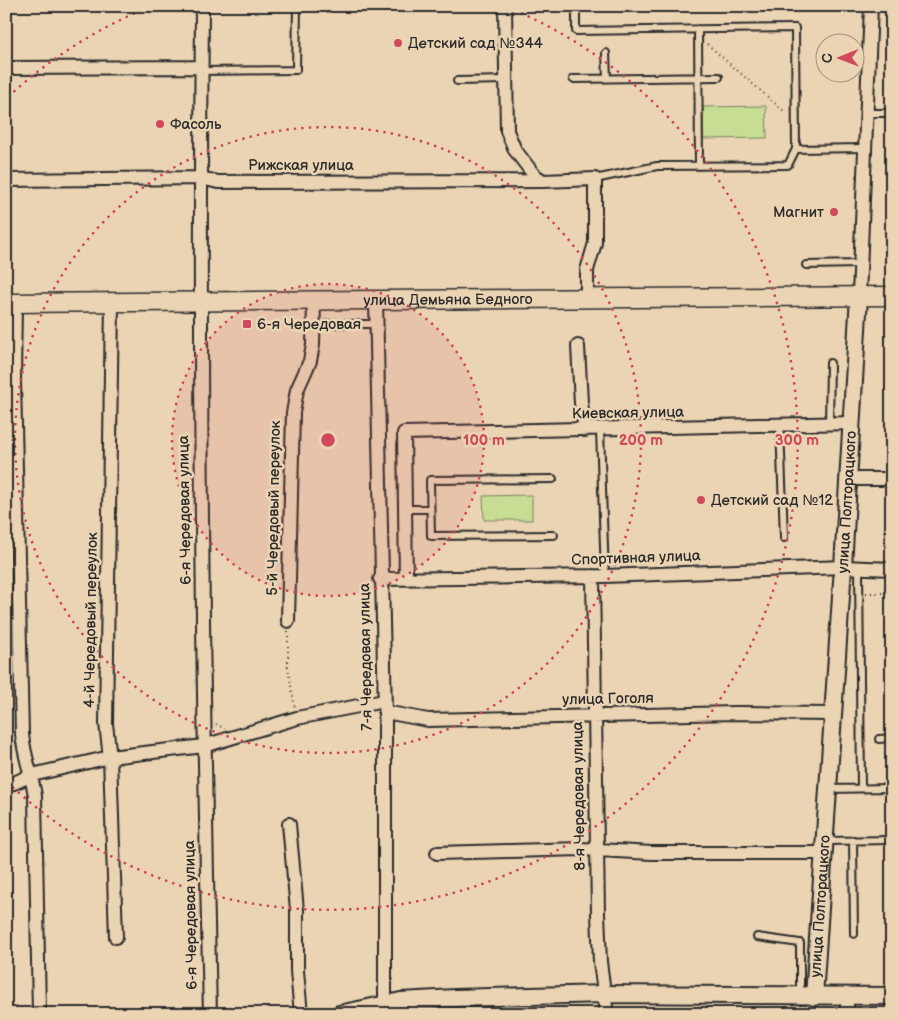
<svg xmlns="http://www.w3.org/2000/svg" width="898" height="1020" font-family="'Balsamiq Sans',sans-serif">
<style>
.green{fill:#c6dd93;stroke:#78845f}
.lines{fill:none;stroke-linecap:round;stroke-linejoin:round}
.service-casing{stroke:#2b2b2b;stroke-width:10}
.minor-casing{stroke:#2b2b2b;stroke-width:16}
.tertiary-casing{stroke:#2b2b2b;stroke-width:20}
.secondary-casing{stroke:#2b2b2b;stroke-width:21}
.path{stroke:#2b2b2b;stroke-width:2;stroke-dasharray:1 4;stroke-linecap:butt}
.service{stroke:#ebd4b4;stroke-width:6}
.minor{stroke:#ebd4b4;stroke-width:12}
.tertiary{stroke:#ebd4b4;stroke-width:16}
.secondary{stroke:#ebd4b4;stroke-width:18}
.ring{fill:none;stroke:#d1495b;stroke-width:2.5;stroke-dasharray:2.5 5}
.poi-dot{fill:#d1495b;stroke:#ebd4b4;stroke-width:2}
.labels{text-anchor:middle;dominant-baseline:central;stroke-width:5;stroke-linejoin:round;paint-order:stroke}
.poi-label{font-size:15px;fill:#2b2b2b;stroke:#ebd4b4;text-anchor:start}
.street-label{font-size:15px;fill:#2b2b2b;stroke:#ebd4b4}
.centre{fill:#d1495b;stroke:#ebd4b4;stroke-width:2.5}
.ring-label{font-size:15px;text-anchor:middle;font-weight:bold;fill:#d1495b;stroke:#ebd4b4;stroke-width:5;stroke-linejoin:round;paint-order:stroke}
</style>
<rect width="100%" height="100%" fill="#ebd4b4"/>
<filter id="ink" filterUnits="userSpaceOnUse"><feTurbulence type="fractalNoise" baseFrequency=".02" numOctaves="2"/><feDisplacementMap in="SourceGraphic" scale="10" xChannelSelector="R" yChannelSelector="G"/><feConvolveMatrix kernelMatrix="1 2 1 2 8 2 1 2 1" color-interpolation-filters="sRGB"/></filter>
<g filter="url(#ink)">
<path class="green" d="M766,106L767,138L703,139V107Z
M532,495V520H484L483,496Z"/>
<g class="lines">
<defs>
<path id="service" d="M576,6V31L795,28L796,149L788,165L657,166L595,179
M698,29L699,166
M606,53L607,78
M201,71L296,70L297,6
M573,79L719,77
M457,81L506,80
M867,113H892
M796,149L865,148
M806,265L860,264
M327,324H376
M829,424L830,363
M780,425L784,538
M600,430L605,576
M553,479L430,480L431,536L554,535
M405,509H430
M859,568L861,788
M879,739L892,738
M829,789L892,788
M853,840L854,934
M826,841L892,840
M757,937L800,943V995"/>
<path id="minor" d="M202,6C199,342 202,678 210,1014
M505,6L507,131L515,150L534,175L543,181
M6,68L201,67
M6,180L201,178L218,182L543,181L595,179V243L587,270V299
M859,296L871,6
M376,300L385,712V1014
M112,302L106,724L110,757L116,937
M15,303L14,381L22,734C24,756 32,775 35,796L39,1014
M578,346L581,403L585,430
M849,479H892
M593,576L598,913L600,962L607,1014
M380,579L605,576L843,567L892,569
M406,579L404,433L852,423
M288,621L293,413L297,390L310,361L313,345L314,301
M385,712L428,720L735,713L833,714
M6,784L14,783L32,775L110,757L204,746L297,718L384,701
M289,824L297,910V971L301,1014
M437,853L581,849L652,853H825
M847,997V1014"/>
<g id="tertiary">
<path id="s1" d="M814,997L843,567L859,296"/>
<path d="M339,1014L401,1001L455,998L605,994L892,996"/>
</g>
<g id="secondary">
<path id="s2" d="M6,303L892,296"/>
</g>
</defs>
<use href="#service" class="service-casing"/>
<use href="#minor" class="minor-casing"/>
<use href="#tertiary" class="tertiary-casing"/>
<use href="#secondary" class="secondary-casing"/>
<path class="path" d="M707,44L786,113
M866,593H892
M288,631V668L295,708
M216,724L225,729"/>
<use href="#service" class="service"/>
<use href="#minor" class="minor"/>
<use href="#tertiary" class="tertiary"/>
<use href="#secondary" class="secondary"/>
</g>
</g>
<circle cx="328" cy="440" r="156" fill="#d1495b" fill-opacity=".12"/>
<g class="ring">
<circle cx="328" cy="440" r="156"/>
<circle cx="328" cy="440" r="313"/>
<path d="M8 97A469 469 0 0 1 149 7M507 7A469 469 0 1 1 8 783"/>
</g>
<g class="poi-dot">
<circle cx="398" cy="43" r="5"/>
<circle cx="160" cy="124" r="5"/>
<circle cx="834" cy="212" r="5"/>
<rect x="242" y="319" width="10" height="10" rx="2.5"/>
<circle cx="701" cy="500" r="5"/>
</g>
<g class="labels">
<g class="poi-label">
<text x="408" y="43">Детский сад №344</text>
<text x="170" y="124">Фасоль</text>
<text x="824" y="212" text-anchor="end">Магнит</text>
<text x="257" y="324">6-я Чередовая</text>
<text x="711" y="500">Детский сад №12</text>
</g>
<g class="street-label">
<text x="301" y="165">Рижская улица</text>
<text stroke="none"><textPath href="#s2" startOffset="442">улица Демьяна Бедного</textPath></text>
<text transform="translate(628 413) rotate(-1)">Киевская улица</text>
<text stroke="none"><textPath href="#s1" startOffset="496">улица Полторацкого</textPath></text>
<text transform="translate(274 508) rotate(-89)">5-й Чередовый переулок</text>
<text transform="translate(185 510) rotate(-91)">6-я Чередовая улица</text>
<text transform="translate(636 558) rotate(-2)">Спортивная улица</text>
<text transform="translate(91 620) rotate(-89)">4-й Чередовый переулок</text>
<text transform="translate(366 657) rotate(-91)">7-я Чередовая улица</text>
<text transform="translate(608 699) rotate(-1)">улица Гоголя</text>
<text transform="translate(579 796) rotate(-91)">8-я Чередовая улица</text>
<text stroke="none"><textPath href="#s1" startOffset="91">улица Полторацкого</textPath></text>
<text transform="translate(191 915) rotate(-91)">6-я Чередовая улица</text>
</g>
</g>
<circle cx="328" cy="440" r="8" class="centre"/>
<g class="ring-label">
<text x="484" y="445">100 m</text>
<text x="641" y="445">200 m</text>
<text x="797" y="445">300 m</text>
</g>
<rect width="898" height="1020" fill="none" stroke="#ebd4b4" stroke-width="25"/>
<rect x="12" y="12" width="873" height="995" fill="none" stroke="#2b2b2b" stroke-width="2" filter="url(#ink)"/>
<g transform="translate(840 58) rotate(269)"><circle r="24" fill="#ebd4b4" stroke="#9e907d"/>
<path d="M0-4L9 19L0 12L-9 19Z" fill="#d1495b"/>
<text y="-8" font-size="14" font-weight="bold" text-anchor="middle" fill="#2b2b2b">С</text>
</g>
</svg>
